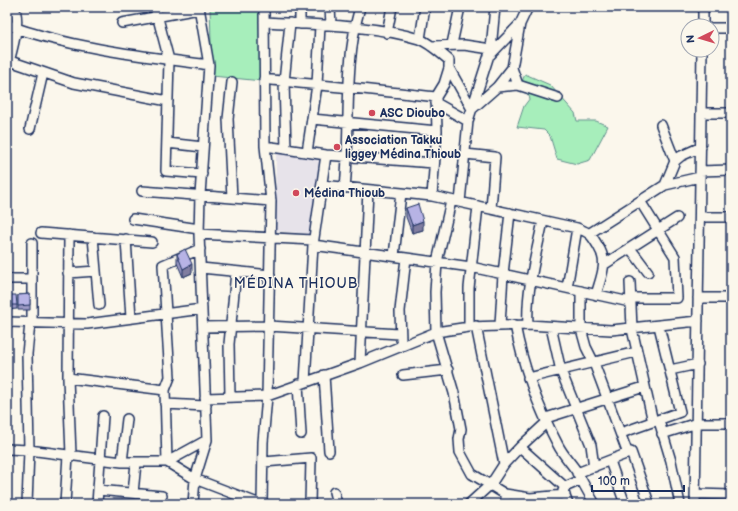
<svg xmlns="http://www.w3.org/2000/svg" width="738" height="511" font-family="'Balsamiq Sans',sans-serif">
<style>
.built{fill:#e7e3ea}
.green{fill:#a7eebb;stroke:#618e8c}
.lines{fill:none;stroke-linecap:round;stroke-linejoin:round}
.minor-casing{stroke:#1b2f5e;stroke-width:12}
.minor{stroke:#fbf7ec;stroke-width:9}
.wall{fill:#9d9ac5;stroke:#1b2f5e}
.shaded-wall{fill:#807da0;stroke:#1b2f5e}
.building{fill:#b7b3e5;stroke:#1b2f5e}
.poi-dot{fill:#d1495b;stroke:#fbf7ec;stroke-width:1.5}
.labels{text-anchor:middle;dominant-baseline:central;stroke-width:3;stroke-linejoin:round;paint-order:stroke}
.poi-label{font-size:12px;font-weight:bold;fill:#1b2f5e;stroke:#fbf7ec;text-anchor:start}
.quarter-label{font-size:14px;letter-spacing:1px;fill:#1b2f5e;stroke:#fbf7ec}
</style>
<rect width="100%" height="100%" fill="#fbf7ec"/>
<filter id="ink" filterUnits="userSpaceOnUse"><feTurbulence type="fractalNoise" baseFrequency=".025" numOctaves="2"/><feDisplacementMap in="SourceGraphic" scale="8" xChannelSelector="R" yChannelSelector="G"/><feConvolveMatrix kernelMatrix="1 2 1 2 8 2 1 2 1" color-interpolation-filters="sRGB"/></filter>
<g filter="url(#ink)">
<path class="built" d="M276,149L322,156L311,234L275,231Z"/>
<path class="green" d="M210,7H261L262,81L212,76Z
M525,74L550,85L575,113L577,121H596L608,126L590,160L577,164L557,159L550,136L544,130L517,127L524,106L530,98L521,84Z"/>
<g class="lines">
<defs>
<path id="minor" d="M155,7L169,60L166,171L202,174
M300,7V24
M330,7L331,25
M264,22C315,25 370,24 419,39C430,43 440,53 449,60V68L444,84L436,97L437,131L432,196
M122,23L199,9
M7,25C71,48 142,56 209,65
M703,26V7
M712,28H731
M387,33L392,7
M420,39L425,7
M452,44L460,7
M431,46L464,45L491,49
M490,55L520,24L528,7
M7,60L74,83L168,101
M449,68L472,109L497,87L512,68L520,24
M512,68L518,85L558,98
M7,70C10,56 23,18 13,7
M264,79C322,86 379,90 436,97
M232,82L228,119L232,198
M497,87L518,85
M436,103L468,121
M701,113H731
M312,119L437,131
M661,125L675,161
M30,129L43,73
M167,143L203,147
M265,146L326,155L434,163
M286,149L284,82L290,23
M307,152L317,85L320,25
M465,154L495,157L491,209
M700,171L731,170
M322,185L432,196L577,228C590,233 591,234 598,246C609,263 601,276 596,295
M665,185L700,177
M345,188C351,128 343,66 360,7
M142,191L271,201
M451,201L437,262L435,292L436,332L454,393L461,429L459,439L460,452L472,474L505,494L530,498L565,495
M460,202L468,121L491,49L495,7
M700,217H731
M133,219L199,229
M41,233L152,242
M590,233L665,185L675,161L681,156L701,147
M199,234L313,240
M69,235L68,378L71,455
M93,237L99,305
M126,239L131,318
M32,243V323
M313,245L471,267L630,302
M630,248L648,272
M394,256L401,193
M605,264L677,218
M201,268L270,275
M68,273L96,271
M7,279H32
M630,282L632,329L653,422
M567,288L577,228
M581,291V329L586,347L594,363L628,454
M630,298H677L675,257L640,201
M698,298H731
M7,322L87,324L202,309
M500,325L503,274L510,213
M515,325C523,367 538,407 558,445C563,455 571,463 577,472C583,483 589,494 595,504
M528,325C526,290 536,255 543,221
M476,326L504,464
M203,327L269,326L399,334
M469,327V288L478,206
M551,327L561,371L591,445L594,467
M401,340L400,311L406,258
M360,363L368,190
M670,370L698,364
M324,375L329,451
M403,375L448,370
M68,378L165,390
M528,378L636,352
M305,382L313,245L326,155
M298,384L301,434
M230,397L229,344L236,272
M205,398L267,396L360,363L436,332L469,327L528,325L611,330L698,321
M165,404L206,406
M546,418L644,387
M659,421L671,461L680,504
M621,433L680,412L659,326
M662,434L697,423H731
M520,447L565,487
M7,449L29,450L122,462H167L207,440
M610,461L625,504
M122,462L127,419
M167,462L165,390L170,377L163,265L200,249
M167,462L195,479L260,504
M264,462L311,458L310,504
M577,473L631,452L649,503L646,504
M98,490L162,496
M334,492L337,504
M133,493L136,463
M505,494V504
M696,494L731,495
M27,504L29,450L27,354L30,323
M65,504L68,455
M97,504L103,416
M193,504L195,479L207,440L199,234L200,195L209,65L199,7
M262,504L263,442L267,396L271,201L265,146L264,7
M469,504L491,484L504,464L520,447L547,422
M568,504L563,491L565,487L581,480
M695,504L702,50"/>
</defs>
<use href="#minor" class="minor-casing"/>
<use href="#minor" class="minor"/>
</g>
<path class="wall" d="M406,208L423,230L412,233L406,217Z
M177,254L192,273L183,277L177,263Z
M30,294V310H18V295Z
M7,295L17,305V309L7,310Z"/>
<path class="shaded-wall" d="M423,221V230L412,233V225Z
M192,264V273L183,277V269Z"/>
<path class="building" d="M418,204L423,221L412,225L406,208Z
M185,249L192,264L183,269L177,254Z
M30,294V305L18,306V295Z
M7,295H16L17,305H7Z"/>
</g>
<g class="poi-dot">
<circle cx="372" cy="113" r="4"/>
<circle cx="337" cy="147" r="4"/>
<circle cx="296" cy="193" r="4"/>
</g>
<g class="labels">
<g class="poi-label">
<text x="380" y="113">ASC Dioubo</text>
<text x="345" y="140">Association Takku<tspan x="345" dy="14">liggey Médina Thioub</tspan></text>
<text x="304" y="193">Médina Thioub</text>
</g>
<g class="quarter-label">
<text x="296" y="283">MÉDINA THIOUB</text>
</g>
</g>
<rect width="738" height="511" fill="none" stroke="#fbf7ec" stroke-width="24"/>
<rect x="12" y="12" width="714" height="487" fill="none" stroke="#1b2f5e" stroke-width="1.5" filter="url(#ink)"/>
<g transform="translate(700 38) rotate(265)"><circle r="19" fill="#fbf7ec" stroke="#a1a7b3"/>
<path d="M0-3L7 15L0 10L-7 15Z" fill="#d1495b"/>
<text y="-6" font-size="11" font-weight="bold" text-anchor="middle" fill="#1b2f5e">N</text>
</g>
<path d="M592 485v6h92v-6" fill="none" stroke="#1b2f5e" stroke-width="2"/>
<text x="598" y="485" font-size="12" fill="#1b2f5e" stroke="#fbf7ec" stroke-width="3" paint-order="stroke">100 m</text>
</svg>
